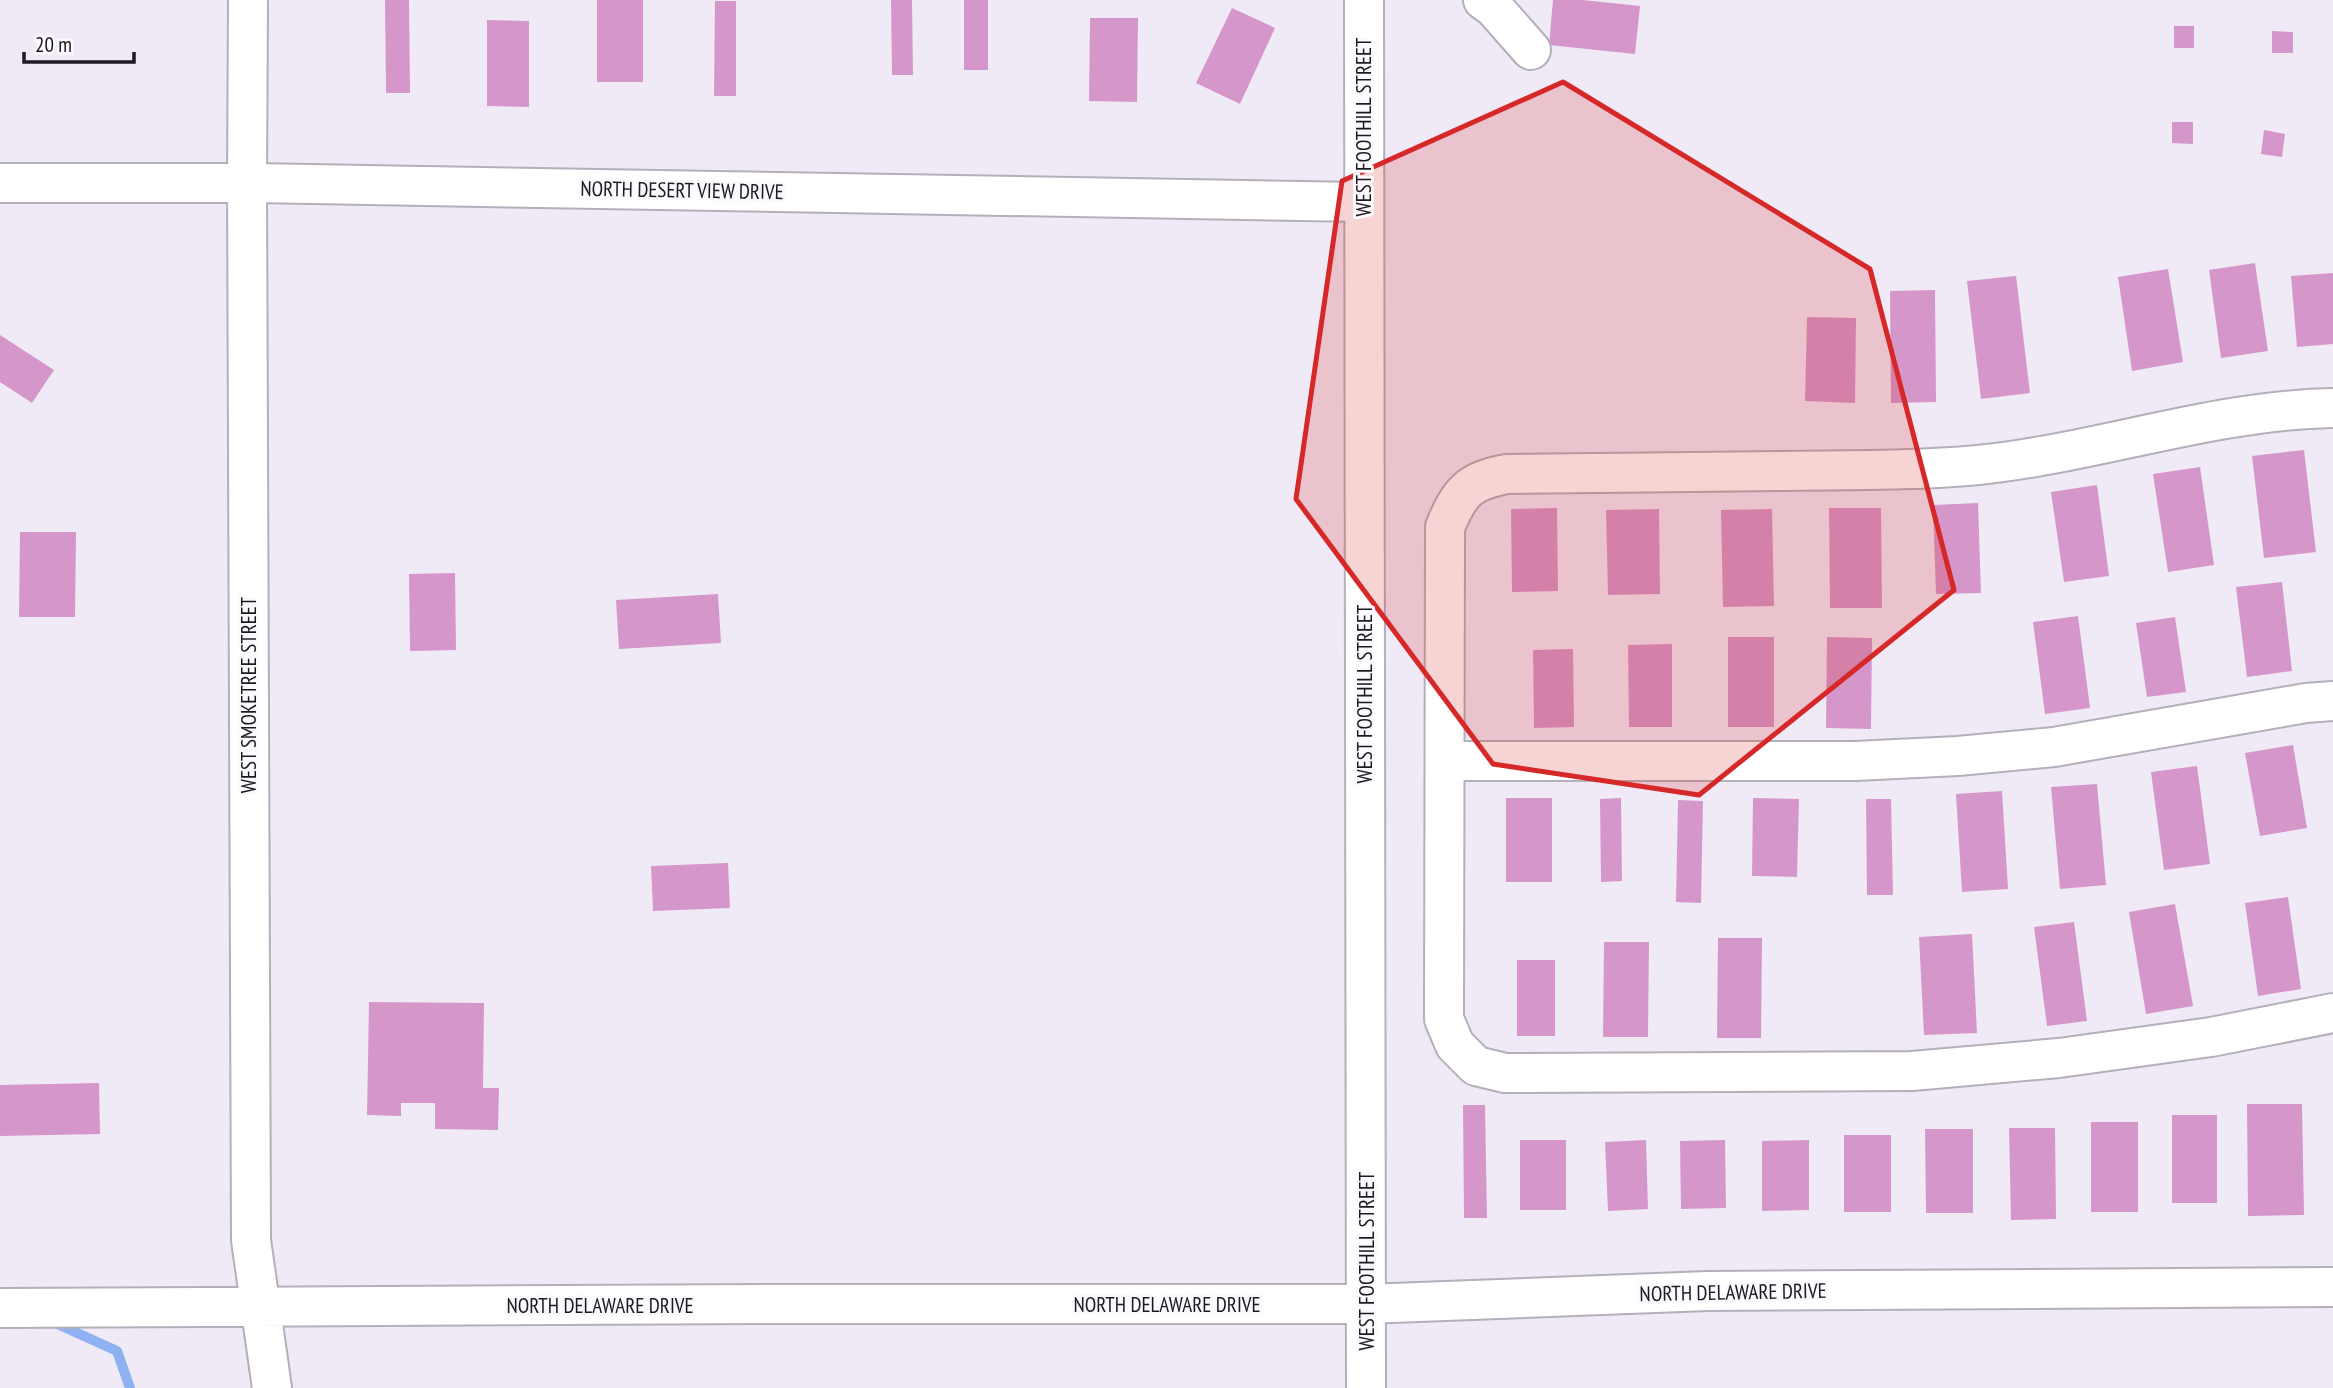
<svg xmlns="http://www.w3.org/2000/svg" width="2333" height="1388" font-family="'PT Sans Narrow',sans-serif">
<style>
.lines{fill:none;stroke-linecap:round;stroke-linejoin:round}
.stream{stroke:#8eb2f1;stroke-width:10}
.building{fill:#d597ca}
.minor-casing{stroke:#b4afba;stroke-width:42}
.minor{stroke:#fff;stroke-width:38}
.marked{fill:#d62828;fill-opacity:0.2;stroke:#d62828;stroke-width:5;stroke-linejoin:round}
.labels{text-anchor:middle;dominant-baseline:central;stroke-width:6;stroke-linejoin:round;paint-order:stroke}
.street-label{font-size:21px;fill:#1d1a1f;stroke:#fbf9fe}
</style>
<rect width="100%" height="100%" fill="#f0eaf6"/>
<g class="lines">
<path class="stream" d="M53,1322L117,1351L130,1388"/>
</g>
<path class="building" d="M385,0H409L410,93H386Z
M597,0H643V82H597Z
M891,0H912L913,75H892Z
M964,0H988V70H964Z
M1553,0H1583L1640,6L1635,54L1549,45Z
M715,1H736V96H714Z
M1232,8L1275,28L1240,104L1196,83Z
M1090,18H1138L1137,102L1089,101Z
M487,20L529,21V107L487,106Z
M2174,26H2194V48H2174Z
M2272,31L2293,32V53H2272Z
M2172,122H2193V144L2172,143Z
M2264,130L2285,134L2282,157L2261,154Z
M2255,263L2268,351L2221,358L2209,270Z
M2168,269L2183,362L2132,371L2118,277Z
M2333,273V344L2297,347L2291,276Z
M2016,276L2030,393L1981,399L1967,281Z
M1935,290L1936,402L1891,403L1890,291Z
M1807,317L1856,318L1855,403L1805,401Z
M0,335L54,370L32,403L0,382Z
M2304,450L2316,552L2264,558L2252,456Z
M2200,467L2214,565L2168,572L2153,474Z
M2097,485L2109,576L2064,582L2051,492Z
M1978,503L1981,593L1936,594L1933,505Z
M1557,508L1558,591L1512,592L1511,509Z
M1829,508H1881L1882,608H1830Z
M1659,509L1660,594L1608,595L1606,510Z
M1772,509L1774,606L1723,607L1721,510Z
M20,532H76L75,617H19Z
M455,573L456,650L410,651L409,574Z
M2282,582L2292,671L2247,677L2236,587Z
M718,594L721,643L619,649L616,600Z
M2078,616L2090,708L2045,714L2033,622Z
M2175,617L2186,692L2147,697L2136,623Z
M1728,637H1774V727H1728Z
M1827,637L1872,638L1871,729L1826,728Z
M1672,644V727H1629L1628,645Z
M1573,649L1574,727L1534,728L1533,650Z
M2293,745L2307,828L2260,836L2245,753Z
M2197,766L2210,864L2164,870L2151,772Z
M2097,784L2106,885L2060,889L2051,787Z
M2002,791L2008,889L1962,892L1956,794Z
M1506,798H1552V882H1506Z
M1621,798L1622,881L1601,882L1600,799Z
M1753,798L1799,799L1797,877L1752,876Z
M1866,799H1891L1893,895H1867Z
M1678,800L1703,801L1701,903L1676,902Z
M728,863L730,908L653,911L651,866Z
M2288,897L2301,989L2258,996L2245,903Z
M2175,904L2193,1006L2146,1014L2129,912Z
M2074,922L2087,1021L2047,1026L2034,927Z
M1972,934L1977,1033L1924,1035L1919,937Z
M1718,938H1762L1761,1038H1717Z
M1604,942H1649L1648,1037H1603Z
M1517,960H1555V1036H1517Z
M369,1002L484,1003L483,1088H499L498,1130L435,1129V1103H401V1116L367,1115Z
M99,1083L100,1134L0,1136V1085Z
M2247,1104H2302L2304,1215L2248,1216Z
M1463,1105H1485L1487,1218H1464Z
M2172,1115H2217V1203H2172Z
M2091,1122H2138V1212H2091Z
M2009,1128H2055L2056,1219L2011,1220Z
M1925,1129H1973V1213H1926Z
M1844,1135H1891V1212H1844Z
M1520,1140H1566V1210H1520Z
M1646,1140L1648,1209L1608,1211L1605,1142Z
M1725,1140L1726,1208L1681,1209L1680,1141Z
M1809,1140V1210L1762,1211V1141Z"/>
<g class="lines">
<defs>
<path id="minor" d="M248,0L247,183L251,1240L272,1388
M1364,0L1366,1388
M1483,0L1494,8L1531,50
M0,183H247L1363,202
M2333,408C2213,410 2097,453 1978,465C1913,471 1847,470 1782,471C1690,472 1599,473 1507,474C1469,481 1460,491 1445,527L1444,1019L1455,1045L1476,1066L1505,1073L1912,1071L2059,1058L2211,1037L2333,1013
M1445,761H1855L1958,756L2054,747L2306,703L2333,701
M0,1308L767,1304H1365L1708,1291L2333,1287"/>
</defs>
<use href="#minor" class="minor-casing"/>
<use href="#minor" class="minor"/>
</g>
<path class="marked" d="M1563,82L1870,269L1954,590L1699,795L1493,764L1296,499L1342,181Z"/>
<g class="labels">
<g class="street-label">
<text transform="translate(1363 127) rotate(-90)">WEST FOOTHILL STREET</text>
<text transform="translate(682 190) rotate(1)">NORTH DESERT VIEW DRIVE</text>
<text transform="translate(1364 694) rotate(-90)">WEST FOOTHILL STREET</text>
<text transform="translate(248 695) rotate(-90)">WEST SMOKETREE STREET</text>
<text transform="translate(1366 1261) rotate(-90)">WEST FOOTHILL STREET</text>
<text transform="translate(1733 1292) rotate(-1)">NORTH DELAWARE DRIVE</text>
<text x="1167" y="1304">NORTH DELAWARE DRIVE</text>
<text x="600" y="1305">NORTH DELAWARE DRIVE</text>
</g>
</g>
<path d="M24 52v10h110v-10" fill="none" stroke="#1d1a1f" stroke-width="3.5"/>
<text x="35" y="52" font-size="21" fill="#1d1a1f" stroke="#fbf9fe" stroke-width="5" paint-order="stroke">20 m</text>
</svg>
